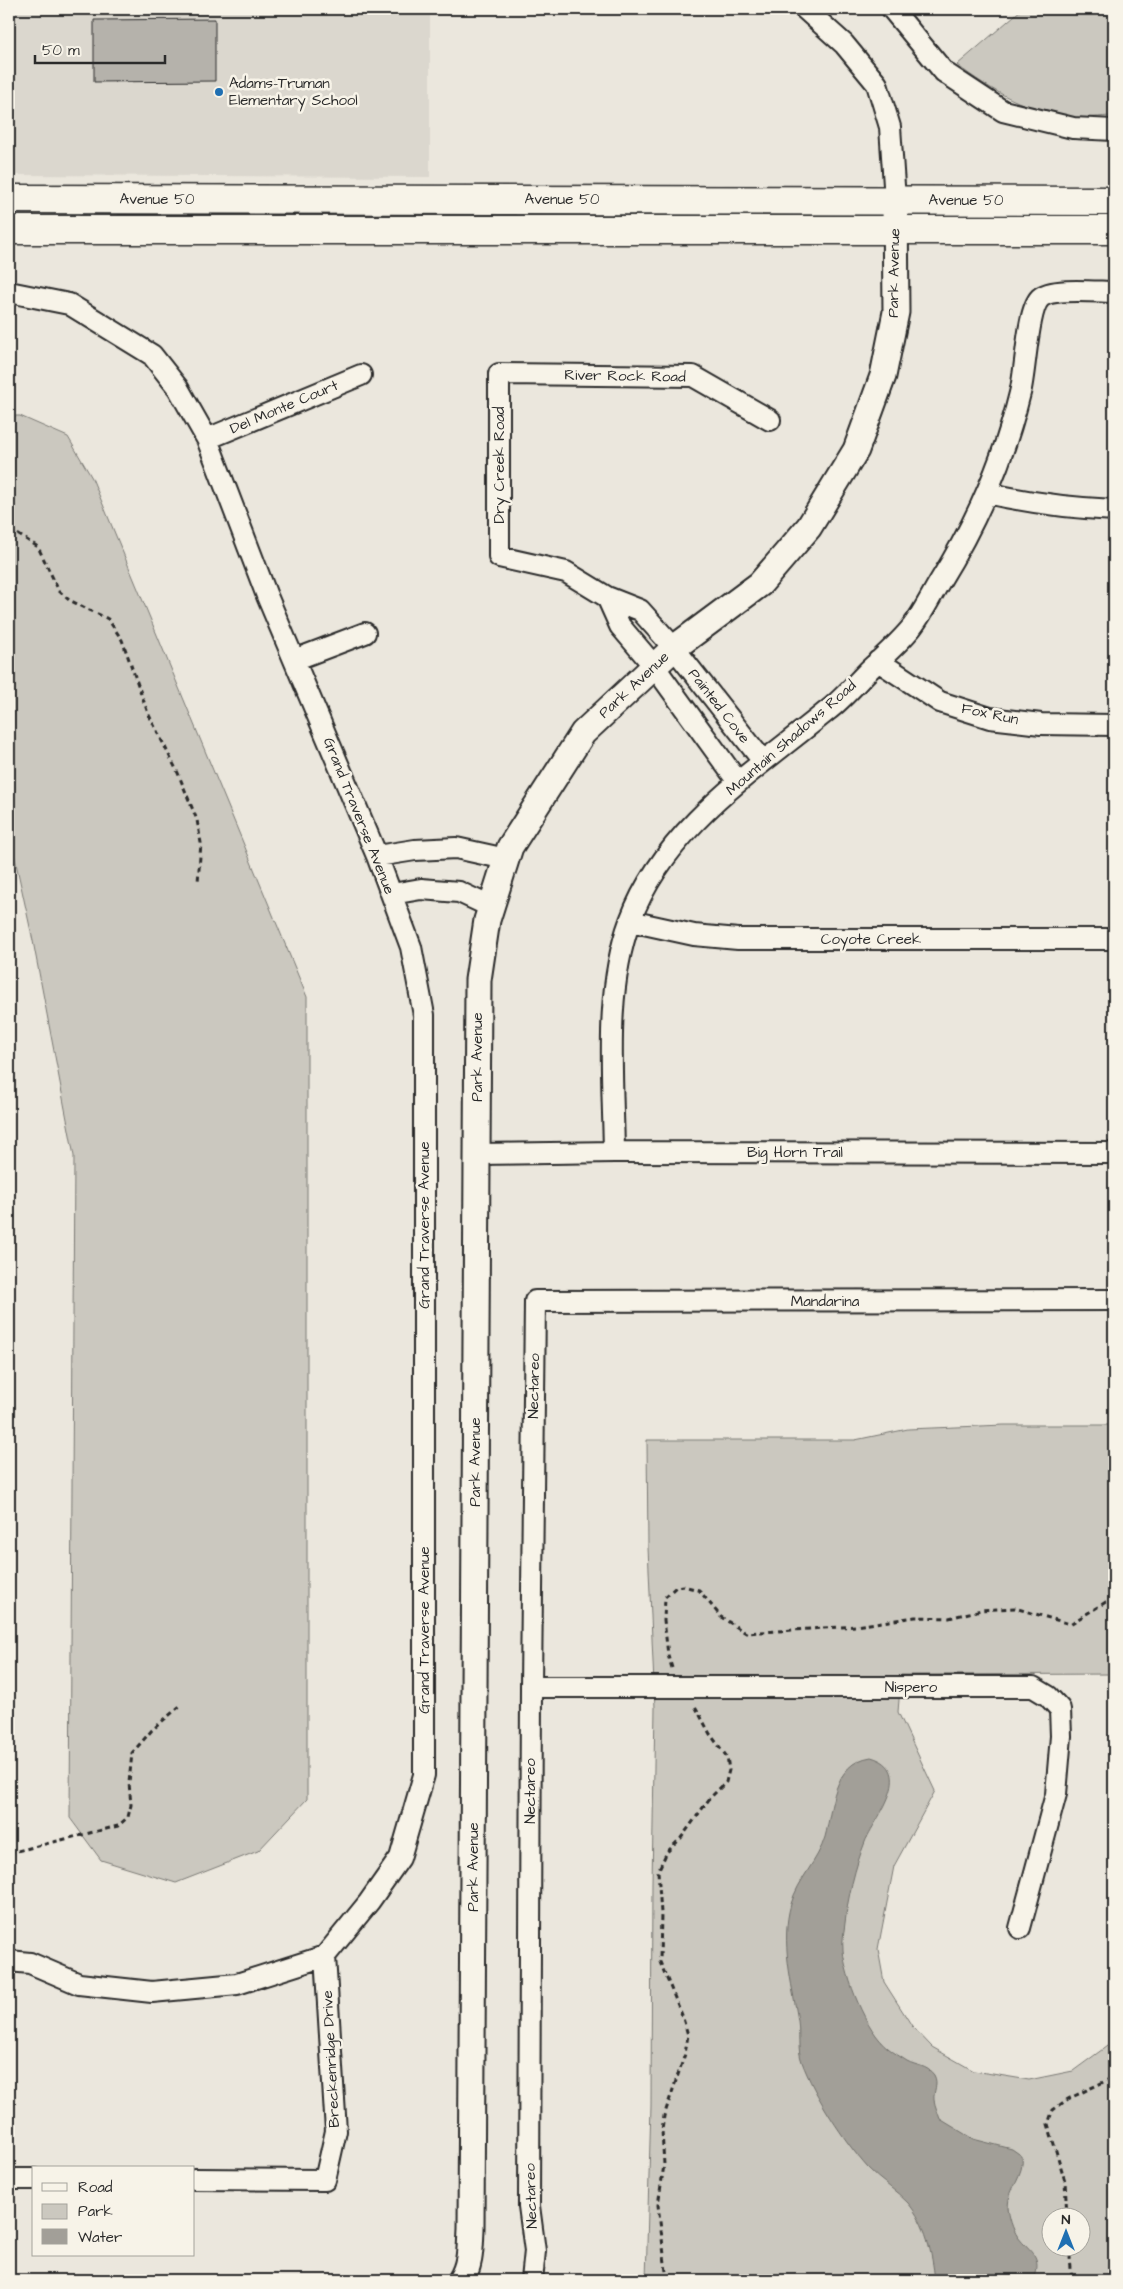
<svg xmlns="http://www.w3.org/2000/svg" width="1123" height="2289" font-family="'Architects Daughter',sans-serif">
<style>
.built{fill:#dbd7ce}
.green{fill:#cbc8bf;stroke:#7b7a75;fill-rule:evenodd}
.water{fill:#a29f98;stroke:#72716c}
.building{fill:#b5b2ab;stroke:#2b2b2b}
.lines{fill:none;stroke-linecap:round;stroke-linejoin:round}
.minor-casing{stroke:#2b2b2b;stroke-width:24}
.tertiary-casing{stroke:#2b2b2b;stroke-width:29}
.secondary-casing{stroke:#2b2b2b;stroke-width:31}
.path{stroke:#2b2b2b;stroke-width:3;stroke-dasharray:5 4;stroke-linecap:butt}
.minor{stroke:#f7f3e8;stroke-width:20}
.tertiary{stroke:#f7f3e8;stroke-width:25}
.secondary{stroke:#f7f3e8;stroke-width:28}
.poi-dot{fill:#1f6fb2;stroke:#f7f3e8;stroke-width:2}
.labels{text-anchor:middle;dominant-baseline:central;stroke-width:5;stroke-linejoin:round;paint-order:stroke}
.poi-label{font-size:15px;fill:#2b2b2b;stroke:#f7f3e8;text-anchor:start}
.street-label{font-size:15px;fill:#2b2b2b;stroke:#f7f3e8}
</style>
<rect width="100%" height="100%" fill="#ebe7dd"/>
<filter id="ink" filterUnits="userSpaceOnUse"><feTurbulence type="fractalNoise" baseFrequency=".02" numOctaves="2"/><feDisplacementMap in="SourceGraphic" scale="10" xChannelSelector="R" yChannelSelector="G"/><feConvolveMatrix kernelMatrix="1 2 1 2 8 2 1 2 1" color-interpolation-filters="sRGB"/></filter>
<g filter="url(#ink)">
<path class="built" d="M9,9H430V177L9,175Z"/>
<path class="green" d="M1022,9H1114V116C1101,116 1085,119 1072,117C1029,112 991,91 957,65Z
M9,416H20L68,437L92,478L307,997V1799L258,1851L176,1883L101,1860L70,1818L74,1156L33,941L9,831Z
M1004,1425H1114V1674L901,1675L898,1712L935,1791L894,1866L878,1949L884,1982L912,2026L932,2047L974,2071L1029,2080L1073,2071L1114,2041V2280H646L651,2106L652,1883L655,1708L648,1547L647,1440H855L908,1429ZM1050,2216H1080V2246H1050Z"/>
<path class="water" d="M871,1757C918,1770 874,1819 865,1842C855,1867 848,1897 845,1923C844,1932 842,1942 843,1950C845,1977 866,2031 888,2048C894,2053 901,2057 907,2061C916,2066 927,2065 934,2075C939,2084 933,2091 934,2100C935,2106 938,2113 940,2119L973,2139L1012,2149L1022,2156C1025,2175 1008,2188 1008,2207C1009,2217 1012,2228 1018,2237C1030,2253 1043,2256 1034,2280H935C932,2253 926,2224 908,2203C896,2190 880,2181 868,2168C844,2141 814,2095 802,2062C797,2049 800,2034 798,2021C792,1983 780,1942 791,1904C798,1879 818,1861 825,1837C833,1808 832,1763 871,1757Z"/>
<path class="building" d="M215,19V81L94,82V20Z"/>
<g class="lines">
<defs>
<path id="minor" d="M805,9L844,44L877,84L890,127L895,200
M892,9L944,72L1003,111L1073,128L1114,130
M9,292L69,304L152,355L178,388L207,439L267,596L377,856L411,947L424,1015V1775L400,1858L369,1902L325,1956L237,1984L152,1992L79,1984L30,1963L9,1961
M207,439L361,375
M987,493C1030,503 1071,508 1114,510
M607,597L620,626L654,666L738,782
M294,660L365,633
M878,661L940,702L990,718L1041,724L1114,725
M763,761L674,648L640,610L607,597L566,572L499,557V374L693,376L770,420
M377,856L415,850L456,848L506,859
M392,894L421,889L459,892L491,907
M630,921L694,935L738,939H1114
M614,1152C613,1078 604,991 630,921C665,827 754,771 827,711C843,699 856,683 870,669C884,656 900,642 912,627C923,613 931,596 940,581C976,523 1004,459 1020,393C1026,371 1027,311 1040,298C1051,287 1098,292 1114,292
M477,1154L614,1152L1114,1153
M531,1687H1033L1048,1696L1060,1709L1061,1736L1056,1794L1020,1928
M9,2179H34
M194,2179L325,2180L336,2131L325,1956
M532,2280L535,2251L529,2206L531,1687L535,1301L1114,1300"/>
<path id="tertiary" d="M461,2280C471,2264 470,2247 471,2229L478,980L487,920L510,847L583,733L674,648L760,584L809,527L856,450L883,376L896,312L895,200"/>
<path id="secondary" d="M9,199L1114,201
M9,230H1114"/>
</defs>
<use href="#minor" class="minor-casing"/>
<use href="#tertiary" class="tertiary-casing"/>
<use href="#secondary" class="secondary-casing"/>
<path class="path" d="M9,532L19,535L38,547L59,591L69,600L108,619L122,640L148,713L178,773L197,820L201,843L198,882
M672,1668L668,1655L664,1620L665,1597L676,1587L683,1586L699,1590L721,1617L746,1633L856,1626L915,1617L949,1618L981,1610L1015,1608L1070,1624L1114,1597
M9,1853L118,1826L128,1817L131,1805L129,1783L132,1753L152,1730L180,1706
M1067,2216L1065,2181L1048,2124L1053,2110L1068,2099L1114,2077
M1069,2246L1072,2280
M667,2280L658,2205L664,2165L662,2130L664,2116L685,2054L688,2035L682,2015L660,1962L661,1913L658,1871L667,1852L681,1838L710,1798L726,1782L729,1770L727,1757L710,1734L695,1706"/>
<use href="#minor" class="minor"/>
<use href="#tertiary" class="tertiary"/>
<use href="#secondary" class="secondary"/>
</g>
</g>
<circle class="poi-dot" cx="219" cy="92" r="5"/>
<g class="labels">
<g class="poi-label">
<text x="229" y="83">Adams-Truman<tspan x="229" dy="17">Elementary School</tspan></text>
</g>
<g class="street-label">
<text x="157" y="199">Avenue 50</text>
<text x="562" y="199">Avenue 50</text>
<text x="966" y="200">Avenue 50</text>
<text transform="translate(894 273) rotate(-89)">Park Avenue</text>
<text transform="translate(625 376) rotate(1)">River Rock Road</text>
<text transform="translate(284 407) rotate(-23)">Del Monte Court</text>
<text transform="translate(499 465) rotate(-90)">Dry Creek Road</text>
<text transform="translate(634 685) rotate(-43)">Park Avenue</text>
<text transform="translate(719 706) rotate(52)">Painted Cove</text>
<text transform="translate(990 714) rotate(12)">Fox Run</text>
<text transform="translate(791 738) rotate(-41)">Mountain Shadows Road</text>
<text transform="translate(359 816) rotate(68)">Grand Traverse Avenue</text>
<text x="871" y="939">Coyote Creek</text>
<text transform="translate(477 1057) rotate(-90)">Park Avenue</text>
<text x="795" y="1152">Big Horn Trail</text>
<text transform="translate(424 1225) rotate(-90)">Grand Traverse Avenue</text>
<text x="825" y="1301">Mandarina</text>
<text transform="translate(534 1386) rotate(-89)">Nectareo</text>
<text transform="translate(475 1462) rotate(-90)">Park Avenue</text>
<text transform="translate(424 1630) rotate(-90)">Grand Traverse Avenue</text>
<text x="911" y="1687">Nispero</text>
<text transform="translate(530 1791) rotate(-90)">Nectareo</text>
<text transform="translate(473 1867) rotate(-90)">Park Avenue</text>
<text transform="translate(331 2059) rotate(-93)">Breckenridge Drive</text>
<text transform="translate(531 2196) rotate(-92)">Nectareo</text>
</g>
</g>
<rect width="1123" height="2289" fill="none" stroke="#f7f3e8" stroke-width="30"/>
<rect x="15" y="15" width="1093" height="2259" fill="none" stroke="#2b2b2b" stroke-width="2" filter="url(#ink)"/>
<rect x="32" y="2166" width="162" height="90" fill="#f7f3e8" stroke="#a5a39c"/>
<rect x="42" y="2183" width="25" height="8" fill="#f7f3e8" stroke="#a5a39c"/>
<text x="78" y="2192" font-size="15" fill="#2b2b2b">Road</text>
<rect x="42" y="2204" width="25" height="15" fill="#cbc8bf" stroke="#a5a39c"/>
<text x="78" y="2216" font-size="15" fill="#2b2b2b">Park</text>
<rect x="42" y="2229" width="25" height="15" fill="#a29f98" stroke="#a5a39c"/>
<text x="78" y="2242" font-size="15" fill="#2b2b2b">Water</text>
<g transform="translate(1066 2232)"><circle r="24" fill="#f7f3e8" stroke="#a5a39c"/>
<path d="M0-4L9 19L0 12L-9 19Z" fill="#1f6fb2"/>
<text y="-8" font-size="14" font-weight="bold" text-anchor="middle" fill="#2b2b2b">N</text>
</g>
<path d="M35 55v8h130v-8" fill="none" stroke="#2b2b2b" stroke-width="2.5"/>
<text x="42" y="55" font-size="15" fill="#2b2b2b" stroke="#f7f3e8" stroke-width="4" paint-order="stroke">50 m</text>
</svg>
